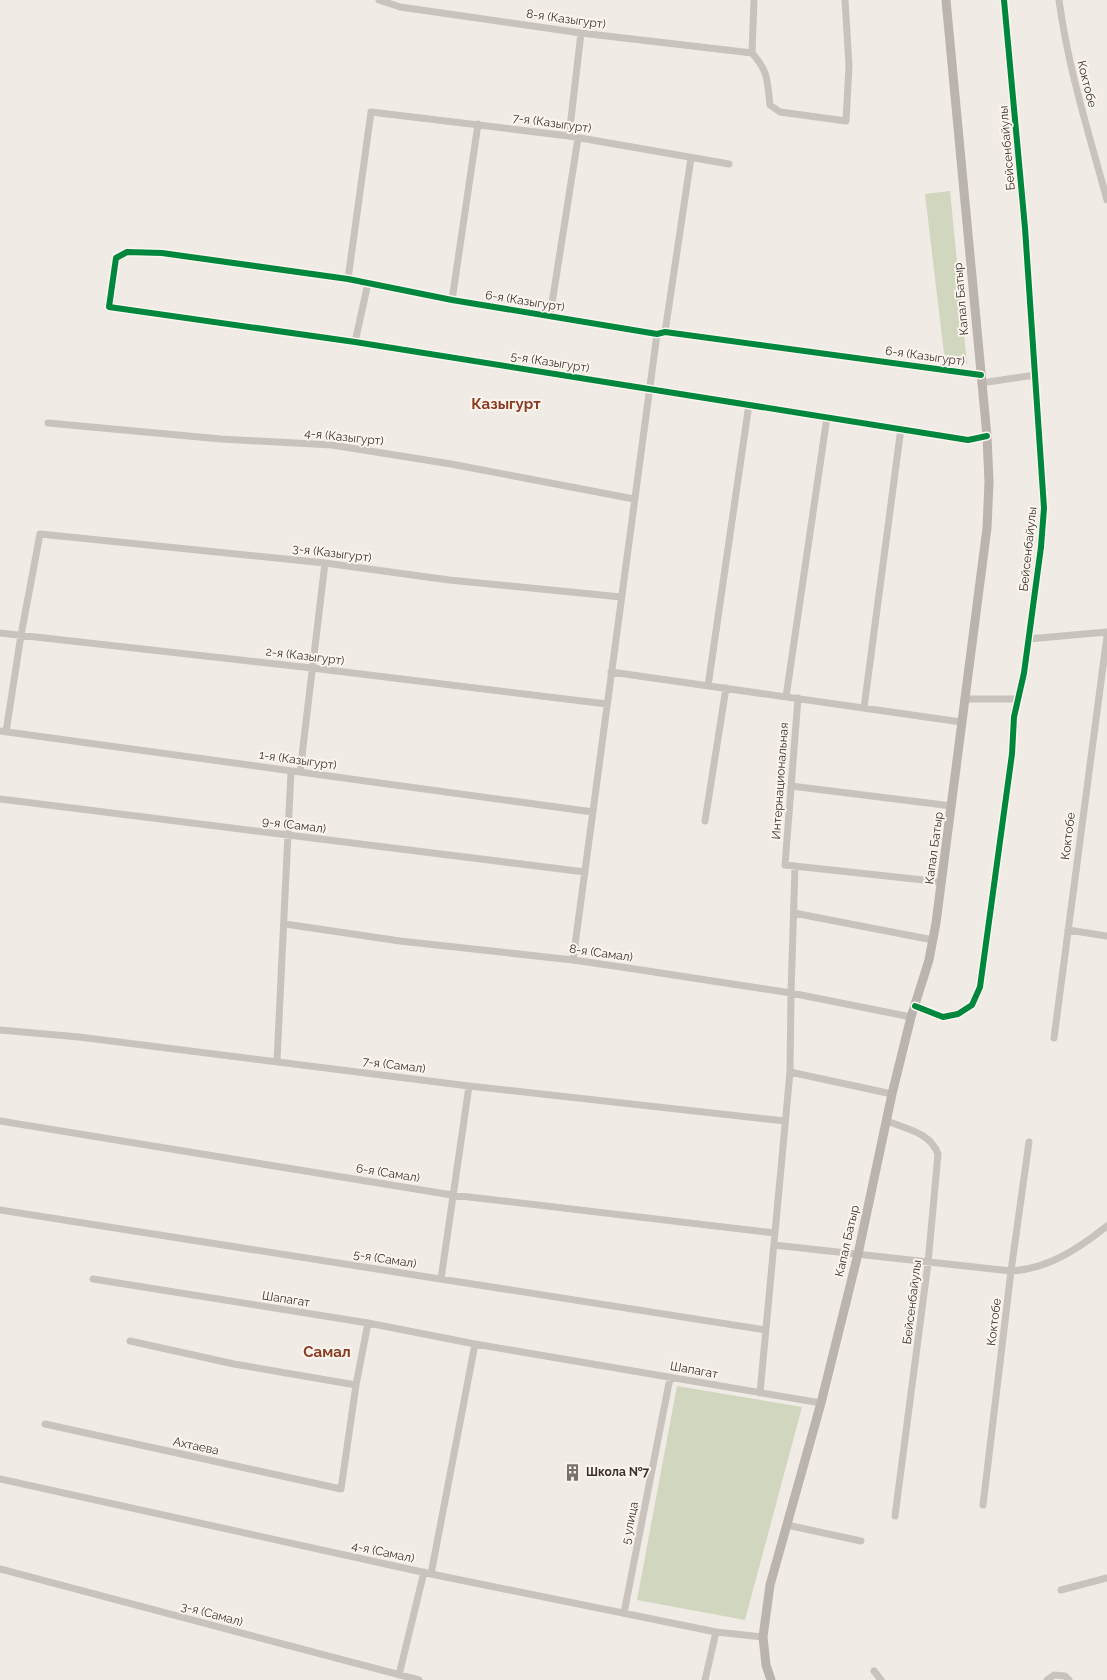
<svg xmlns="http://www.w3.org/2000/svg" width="1107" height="1680" font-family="Raleway,sans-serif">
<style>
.green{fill:#d1d6bf}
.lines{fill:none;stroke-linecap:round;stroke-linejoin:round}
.street{stroke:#c9c3be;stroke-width:7}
.secondary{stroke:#bab3ae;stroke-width:9}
.cycleway-casing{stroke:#fbf5ee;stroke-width:9}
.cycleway{stroke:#00873e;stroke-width:6}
.labels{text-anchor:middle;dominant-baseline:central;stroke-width:4;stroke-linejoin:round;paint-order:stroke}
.street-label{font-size:12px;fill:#3b302b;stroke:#fbf5ee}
.poi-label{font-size:12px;font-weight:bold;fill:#3b302b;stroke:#fbf5ee;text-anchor:start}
.quarter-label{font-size:15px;font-weight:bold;fill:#8c3b22;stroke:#fbf5ee}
</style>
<rect width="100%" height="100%" fill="#f0ebe5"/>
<path class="green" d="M950,191L967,364L945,362L925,194Z
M677,1386L802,1407L745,1620L637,1600Z"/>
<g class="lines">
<path class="street" d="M379,0L400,7L581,33L752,53
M754,0L752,53C769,72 767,81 770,105L780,112L846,121L849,66L845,0
M1059,0C1068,68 1089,134 1107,200
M569,136L581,33
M348,279L371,112L569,136L729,164
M452,300L478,124
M550,316L578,138
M665,332L691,158
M355,342L368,283
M981,375L665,332L657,334L452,300L348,279L162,253L127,252L116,258L109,307L355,342L968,440L987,436
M981,383L1035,375
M48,423L221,439L332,445L451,464L634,499
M0,633L312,668L607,704
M1028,639L1107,632
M611,672L961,722
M708,686L749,404
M786,697L827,417
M798,698L785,865L942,882
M964,699H1018
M864,708L901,428
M0,731L593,812
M6,732L21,635L40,534L325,563L449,580L621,597
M300,772L325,563
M791,786L952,806
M0,799L585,872
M705,821L726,688
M794,913L933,940
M285,924L400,941L573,960L628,968L791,993L911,1017
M1068,930L1107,936
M573,960L657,334
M915,1006L943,1017L958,1014L972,1005L980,987L1012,754L1014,717L1024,673L1041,547L1044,508L1025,228L1004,0
M0,1030L79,1037L469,1086L785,1121
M1054,1038L1107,636
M277,1061L291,771
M790,1072L892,1094
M0,1121L452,1195L775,1233
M887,1121C906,1129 930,1132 938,1154L928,1263L895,1516
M0,1210L766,1330
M774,1245L1011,1271C1048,1269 1078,1249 1107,1226
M93,1279L368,1323L475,1344L821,1403
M441,1279L469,1086
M130,1341L234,1364L356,1385
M760,1393L790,1072L791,993L795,866
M45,1424L341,1489L356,1385L368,1323
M0,1479L431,1574L716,1632L763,1637
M983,1505L1011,1271L1029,1142
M787,1525L861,1541
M0,1569L419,1680
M431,1574L475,1344
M1061,1590L1107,1578
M624,1613L670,1378
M874,1671L881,1680
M399,1675L424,1572
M705,1680L716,1632
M1047,1680L1054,1675L1065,1676L1069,1680"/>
<path class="secondary" d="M771,1680L766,1665L763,1637L770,1585L821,1403L858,1254L892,1094L911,1017L929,960L936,923L987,528L989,482L987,436L946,0"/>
<defs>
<path id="cycleway" d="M981,375L665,332L657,334L452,300L348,279L162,253L127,252L116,258L109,307L355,342L968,440L987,436
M915,1006L943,1017L958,1014L972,1005L980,987L1012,754L1014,717L1024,673L1041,547L1044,508L1025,228L1004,0"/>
</defs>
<use href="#cycleway" class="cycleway-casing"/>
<use href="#cycleway" class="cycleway"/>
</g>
<defs>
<symbol id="building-bare" viewBox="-9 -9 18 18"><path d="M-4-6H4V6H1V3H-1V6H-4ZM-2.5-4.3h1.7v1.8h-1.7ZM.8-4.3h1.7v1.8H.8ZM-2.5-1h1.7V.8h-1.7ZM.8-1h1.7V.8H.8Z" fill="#7a716c" stroke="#fbf5ee" stroke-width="2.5" paint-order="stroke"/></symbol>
</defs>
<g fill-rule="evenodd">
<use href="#building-bare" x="560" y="1460" width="25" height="25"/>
</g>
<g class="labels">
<g class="street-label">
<text transform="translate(566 19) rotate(8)">8-я (Казыгурт)</text>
<text transform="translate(1087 84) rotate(76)">Коктобе</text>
<text transform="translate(552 123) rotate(8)">7-я (Казыгурт)</text>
<text transform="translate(1007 148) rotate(-95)">Бейсенбайулы</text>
<text transform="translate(961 299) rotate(-95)">Капал Батыр</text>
<text transform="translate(525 301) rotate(9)">6-я (Казыгурт)</text>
<text transform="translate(925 356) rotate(8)">6-я (Казыгурт)</text>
<text transform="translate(550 362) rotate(9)">5-я (Казыгурт)</text>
<text transform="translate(344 437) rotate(6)">4-я (Казыгурт)</text>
<text transform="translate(1028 549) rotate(-84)">Бейсенбайулы</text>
<text transform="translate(332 553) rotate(7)">3-я (Казыгурт)</text>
<text transform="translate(305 656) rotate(7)">2-я (Казыгурт)</text>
<text transform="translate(298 760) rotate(8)">1-я (Казыгурт)</text>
<text transform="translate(780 781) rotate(-86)">Интернациональная</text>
<text transform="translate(294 825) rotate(7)">9-я (Самал)</text>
<text transform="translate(1068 836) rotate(-83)">Коктобе</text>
<text transform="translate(934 848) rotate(-82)">Капал Батыр</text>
<text transform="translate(601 953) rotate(8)">8-я (Самал)</text>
<text transform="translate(394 1065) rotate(7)">7-я (Самал)</text>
<text transform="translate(388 1173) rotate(9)">6-я (Самал)</text>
<text transform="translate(847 1241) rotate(-77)">Капал Батыр</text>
<text transform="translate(385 1259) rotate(9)">5-я (Самал)</text>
<text transform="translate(286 1299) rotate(9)">Шапагат</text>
<text transform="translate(912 1302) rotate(-83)">Бейсенбайулы</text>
<text transform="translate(994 1322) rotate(-83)">Коктобе</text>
<text transform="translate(694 1370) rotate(10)">Шапагат</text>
<text transform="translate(196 1446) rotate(12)">Ахтаева</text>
<text transform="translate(630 1523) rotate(-79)">5 улица</text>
<text transform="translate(383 1552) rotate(12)">4-я (Самал)</text>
<text transform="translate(212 1614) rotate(15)">3-я (Самал)</text>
</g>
<g class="poi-label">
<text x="586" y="1472">Школа №7</text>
</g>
<g class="quarter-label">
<text x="506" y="404">Казыгурт</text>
<text x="327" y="1352">Самал</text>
</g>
</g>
</svg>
